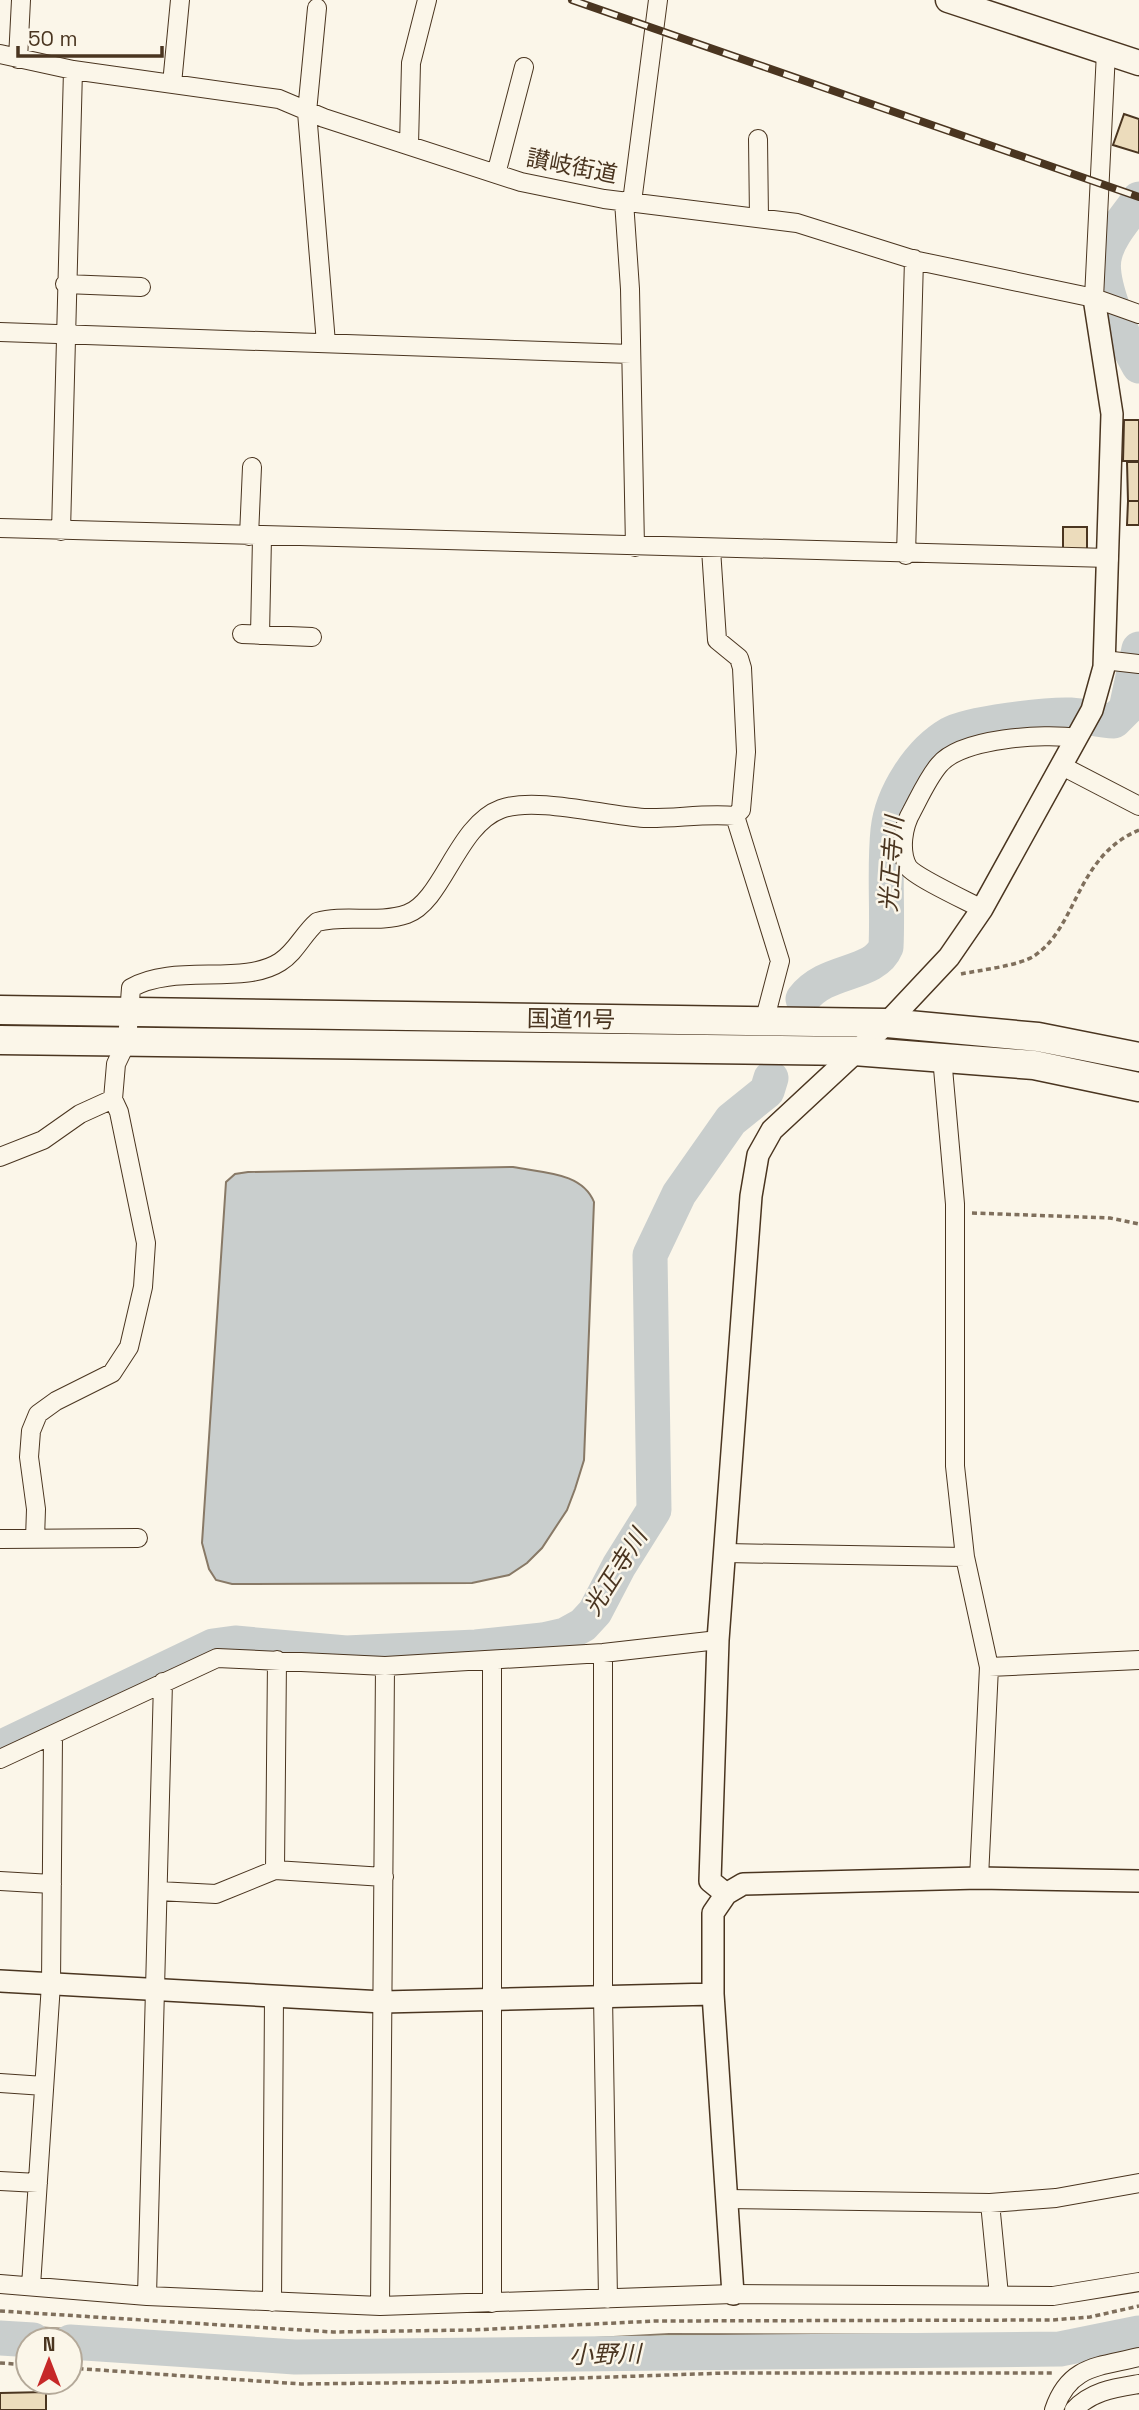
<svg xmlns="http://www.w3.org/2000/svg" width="1139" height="2410" font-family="'Space Grotesk','Noto Sans JP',sans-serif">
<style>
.green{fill:#dce7d0;stroke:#887966;stroke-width:2}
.water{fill:#c9cecd;stroke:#887966;stroke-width:2}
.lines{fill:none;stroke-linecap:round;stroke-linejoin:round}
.river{stroke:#c9cecd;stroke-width:35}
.building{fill:#ecdcbc;stroke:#4a3520;stroke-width:2}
.minor-casing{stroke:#4a3520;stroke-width:20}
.tertiary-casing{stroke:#4a3520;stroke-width:24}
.secondary-casing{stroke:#4a3520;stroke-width:27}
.trunk-casing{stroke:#4a3520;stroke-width:31}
.path{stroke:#7f6f5c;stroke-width:3.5;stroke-dasharray:5 3.5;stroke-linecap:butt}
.minor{stroke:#fbf6e9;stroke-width:18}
.tertiary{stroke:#fbf6e9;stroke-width:21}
.secondary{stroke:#fbf6e9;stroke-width:24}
.trunk{stroke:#fbf6e9;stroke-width:28}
.rail-casing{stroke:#4a3520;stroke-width:8}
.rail{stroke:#fbf6e9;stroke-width:5;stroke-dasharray:16;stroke-linecap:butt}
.labels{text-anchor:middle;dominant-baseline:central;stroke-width:5;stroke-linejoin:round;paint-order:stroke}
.street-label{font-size:23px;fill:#4a3520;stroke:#fbf6e9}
.water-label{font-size:24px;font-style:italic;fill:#4a3520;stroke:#fbf6e9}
</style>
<rect width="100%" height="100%" fill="#fbf6e9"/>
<path class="green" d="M1139,2320V2348L1079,2361L701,2359L501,2368L395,2370L224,2365L70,2354V2340H28V2351L0,2349V2325L286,2342H520L669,2334L1026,2335L1079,2332Z"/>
<path class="water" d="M513,1167C543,1173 582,1172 594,1202L584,1460L575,1489L567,1510L542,1548L527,1563L509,1575L472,1583L232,1584L216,1580L209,1569L202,1543L226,1182L235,1174L248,1172Z"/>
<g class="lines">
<path class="river" d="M1139,199C1128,216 1110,234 1105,254C1097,280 1125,342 1139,366
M803,999C826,968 874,976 886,947C888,909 884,868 888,830C892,794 919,752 950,734C968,723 1049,714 1071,715C1086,716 1099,721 1114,721L1126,709L1139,649
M0,1748L213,1646L235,1643L346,1653L476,1647L543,1640L565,1635L583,1625L595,1612L619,1566L654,1510L650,1255L679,1194L731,1120L767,1091L771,1078
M0,2338L33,2340
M70,2342L295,2357L1060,2349L1139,2333"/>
</g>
<path class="building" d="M1124,114L1139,119V153L1113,145Z
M1124,420H1139V461H1123Z
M1127,462H1139V501H1128Z
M1128,501H1139V525H1127Z
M1063,527H1087V555H1063Z
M46,2392V2410H0V2393Z"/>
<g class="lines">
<defs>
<path id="minor" d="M317,8L307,112L326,343
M0,54L73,70L279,99L324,118L521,182L604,199L797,223L918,261L1094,298L1139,314
M18,59L21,0
M172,84L180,0
M758,139L759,218
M409,145L411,63L427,0
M496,174L524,67
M624,201L630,289L635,547
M632,202L658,0
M65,284L141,287
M1094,298L1106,52
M0,332L631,354
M0,528L1109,558
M61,531L73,70
M249,536L252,467
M906,555L914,259
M242,634L312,637
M260,635L262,537
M1104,660L1139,664
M1062,766L1139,806
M735,816L780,961L764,1022
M982,909C969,902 915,877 908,867C899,851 903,826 912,811C920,796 928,778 939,765C961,738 1044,733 1077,738
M942,1057L955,1204V1466L965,1557L989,1667L979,1878
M0,1157L43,1140L80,1114L113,1099
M0,1539L138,1538
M35,1539L36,1509L29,1457L31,1431L38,1414L56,1401L112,1373L129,1347L143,1287L146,1243L119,1112L113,1099L116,1064L127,1041L131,988C174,963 243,986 280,962C296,952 303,934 317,922C345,914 378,924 407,914C443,901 457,825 501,809C535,796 606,816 644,818C675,819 704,813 735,816L741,810L746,752L742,668L739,658L717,640L711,549
M726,1553L965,1557
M603,1653V1996L608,2299
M492,1660V2303
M989,1667L1139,1660
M0,1759L217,1658L385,1666L603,1653L718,1640
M275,1870L277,1660
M0,1881L52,1884
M158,1891L216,1894L275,1870L384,1877
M0,2083L44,2086
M0,2181L38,2183
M726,2199L990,2203L1056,2198L1139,2183
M990,2203L999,2295
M0,2284L147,2296L380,2306L733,2294L1053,2296L1139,2282
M31,2286L51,1984L53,1737
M147,2296L163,1682
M272,2302L274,1996
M380,2306L385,1666
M1054,2410C1069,2365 1099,2367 1139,2357
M1074,2410C1091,2391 1115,2388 1139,2384"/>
<path id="tertiary" d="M726,1894L710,1881L718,1640L751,1196L758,1155L772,1130L887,1023L949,957L982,909L1092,710L1104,667L1112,414L1094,298
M0,1981L383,2002L713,1994
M733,2294L713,1994V1913L726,1894L743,1884L979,1878L1139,1881"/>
<path id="secondary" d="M948,0L1139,63"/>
<path id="trunk" d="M0,1010L887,1023L1038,1037L1139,1057
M0,1040L854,1051L1034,1065L1139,1087"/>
</defs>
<use href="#minor" class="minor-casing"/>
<use href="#tertiary" class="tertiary-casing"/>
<use href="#secondary" class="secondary-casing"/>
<use href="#trunk" class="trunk-casing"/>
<path class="path" d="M961,974C980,970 1018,966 1034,956C1078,927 1075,857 1139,830
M972,1213L1110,1218L1139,1224
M0,2311L333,2332L472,2330L656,2321L1052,2320L1090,2317L1139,2306
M0,2363L28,2365
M70,2368L301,2384L467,2382L725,2373H1053"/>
<use href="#minor" class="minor"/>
<use href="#tertiary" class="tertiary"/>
<use href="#secondary" class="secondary"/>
<use href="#trunk" class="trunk"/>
<defs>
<path id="rail" d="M572,0L1139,197"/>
</defs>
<use href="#rail" class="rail-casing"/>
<use href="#rail" class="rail"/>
</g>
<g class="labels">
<g class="street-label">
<text transform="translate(572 166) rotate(11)">讃岐街道</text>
<text transform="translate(571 1019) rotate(1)">国道11号</text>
</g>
<g class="water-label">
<text transform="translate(891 864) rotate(-86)">光正寺川</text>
<text transform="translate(615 1572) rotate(-58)">光正寺川</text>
<text transform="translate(605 2354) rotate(-1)">小野川</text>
</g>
</g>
<g transform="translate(49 2361)"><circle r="33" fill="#fbf6e9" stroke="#b4a999" stroke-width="2"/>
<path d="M0-5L12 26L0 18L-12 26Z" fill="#c62828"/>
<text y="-10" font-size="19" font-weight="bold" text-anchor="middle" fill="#4a3520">N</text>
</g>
<path d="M18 46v10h144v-10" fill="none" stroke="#4a3520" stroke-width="3.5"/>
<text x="28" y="46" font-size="21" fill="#4a3520" stroke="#fbf6e9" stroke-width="5" paint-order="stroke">50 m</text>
</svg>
